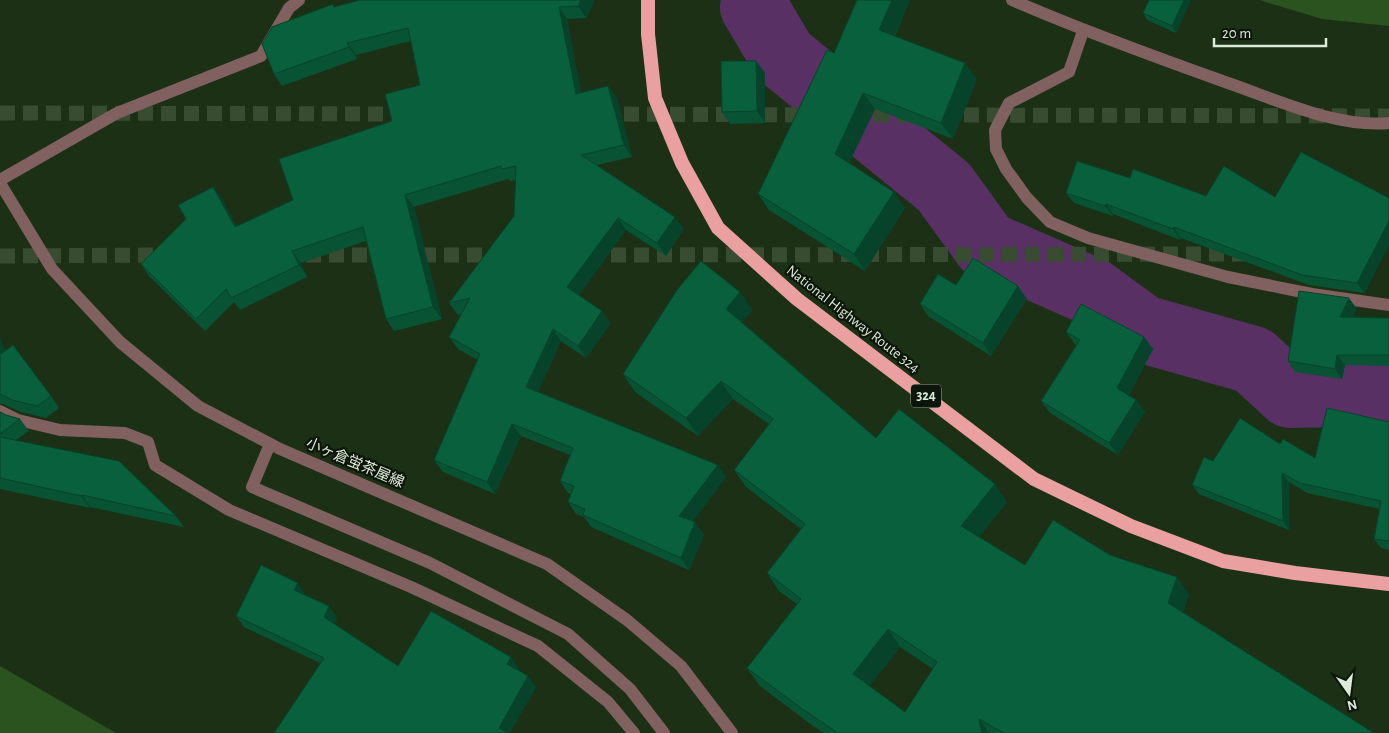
<svg xmlns="http://www.w3.org/2000/svg" width="1389" height="733" font-family="'Alegreya Sans','Noto Sans JP',sans-serif">
<style>
.green{fill:#2b531f}
.lines{fill:none;stroke-linecap:round;stroke-linejoin:round}
.river{stroke:#583063;stroke-width:68}
.motorway-tunnel{stroke:#384c32;stroke-width:15;stroke-dasharray:15 8;stroke-linecap:butt}
.minor{stroke:#816060;stroke-width:12}
.tertiary{stroke:#816060;stroke-width:12}
.trunk{stroke:#eaa0a0;stroke-width:14}
.wall{fill:#075334;fill-rule:evenodd}
.shaded-wall{fill:#06432a}
.building{fill:#08603c;stroke:#06432a;fill-rule:evenodd}
.labels{text-anchor:middle;dominant-baseline:central;stroke-width:4.5;stroke-linejoin:round;paint-order:stroke}
.shield{fill:#0c1509;stroke:#9eaa9a;stroke-width:1}
.shield-label{font-size:14px;font-weight:bold;fill:#dcead8}
.street-label{font-size:15px;fill:#dcead8;stroke:#0c1509}
</style>
<rect width="100%" height="100%" fill="#1b3015"/>
<path class="green" d="M1259,0H1389V26L1322,19Z
M0,666L116,733H0Z"/>
<g class="lines">
<path class="river" d="M755,0L754,7L783,56L944,187L986,245L1091,291L1143,329L1253,360L1290,394L1389,392"/>
<path class="motorway-tunnel" d="M0,113L408,114
M601,114L816,115
M851,115H911
M941,115L1389,116
M306,255H505
M588,255L1245,254
M0,256L170,255"/>
<path class="minor" d="M1012,0C1083,31 1155,57 1228,83C1277,100 1337,128 1389,123
M1083,31L1069,72L1009,103L995,130L996,149L1006,169L1027,198L1050,222L1088,238L1228,277L1312,294L1389,305
M0,180L117,113L261,56L289,8L299,0
M0,411L18,420L60,430L125,433L148,442L155,465L229,510L411,587L538,646L608,702L634,733
M270,444L252,487L430,563L568,634L630,689L664,733"/>
<path class="tertiary" d="M0,183L52,269L120,342L198,406L280,449L547,564L627,620L681,666L732,733"/>
<path class="trunk" d="M648,0V34L655,98L682,163L718,228L797,299L1034,479L1131,526L1223,561L1295,573L1389,584"/>
</g>
<path class="wall" d="M360,0H595L586,18L567,19L581,93L617,98L632,157L597,165L675,217L684,229L666,256L626,230L579,295L611,323L586,358L561,341L538,392L718,465L726,477L693,521L695,522L704,535L689,570L591,527L584,517L576,514L568,502L571,494L568,493L560,481L570,455L521,436L495,494L443,472L434,460L478,360L458,349L449,337L461,314L458,315L449,303L514,216L516,180L510,181L508,179L414,207L442,319L394,331L386,319L366,241L301,263L307,277L240,310L234,302L205,331L149,276L141,264L186,219L213,187L222,199L236,226L293,200L392,121L420,85L411,41L356,55L357,59L282,86L274,74L333,4L335,7Z
M857,0H910L895,36L977,79L953,139L875,109L849,163L905,208L865,271L769,210L758,194L834,53Z
M1149,0H1191L1176,33L1147,20L1143,13Z
M756,61L765,73V123L730,124L722,112Z
M1301,152L1365,293L1309,285L1181,238L1180,240L1113,214V216L1074,203L1066,193L1130,178L1206,196L1275,197Z
M956,285L1027,299L991,356L928,316L920,304Z
M740,292L752,310L742,322L876,438L1007,502L979,537L1025,565L1110,555L1189,594L1183,612L1374,733H824L813,726L760,686L747,668L797,604L779,591L767,573L801,529L746,487L734,470L769,424L733,399L698,436L635,392L623,374ZM900,647L933,669L905,712L869,686Z
M1357,309L1352,317L1389,318V366L1345,365L1342,379L1295,372L1288,361Z
M1066,332L1144,337L1153,349L1129,395L1136,400L1145,412L1118,455L1050,413L1041,401L1076,345L1075,344Z
M0,338L5,351L51,396L59,408L46,418L21,412L3,404H0Z
M0,412L6,415L20,419L29,431L16,440L176,516L184,527L90,507V508L0,489Z
M1389,422V550L1381,548L1374,539L1380,509L1307,493L1289,482V530L1199,494L1192,485L1213,461L1280,444L1315,458Z
M305,594V595L337,618L334,624L398,666L519,669L518,670L528,676L536,688L320,663L244,627L236,616Z"/>
<path class="shaded-wall" d="M581,0H595L586,18L578,6Z
M892,0H910L890,46L879,30Z
M1184,0H1191L1176,33L1172,26Z
M559,7L567,19L584,106L576,94Z
M347,43L356,55L357,59L349,47Z
M756,61L765,73V123L757,111Z
M965,63L977,79L953,139L941,123Z
M608,86L617,98L632,157L624,145Z
M863,93L875,109L846,170L835,154Z
M213,187L222,199L243,239L235,227Z
M894,192L905,208L865,271L854,254Z
M405,195L414,207L442,319L433,307Z
M1106,204L1113,214V216L1105,206Z
M675,217L684,229L666,256L657,243Z
M618,218L626,230L576,299L567,287Z
M1389,221V246L1365,293L1357,283Z
M1174,227L1181,238L1180,240L1173,229Z
M292,251L301,263L307,277L299,265Z
M1018,286L1027,299L991,356L983,343Z
M740,292L752,310L739,326L726,309Z
M1349,298L1357,309L1347,328L1340,317Z
M602,311L611,323L586,358L578,346Z
M553,329L561,341L535,399L526,387Z
M1144,337L1153,349L1126,400L1117,388Z
M0,338L10,365L1,354L0,350Z
M1337,355L1345,365L1342,379L1335,369Z
M721,381L733,399L698,436L686,418Z
M1136,400L1145,412L1118,455L1109,443Z
M512,424L521,436L495,494L487,482Z
M718,465L726,477L688,528L679,516Z
M1282,473L1289,482V530L1283,521Z
M995,484L1007,502L974,543L961,526Z
M82,495L90,507V508L81,496Z
M695,522L704,535L689,570L681,558Z
M1177,577L1189,594L1181,620L1168,603Z
M298,583L305,594L302,601L294,590Z
M329,606L337,618L331,629L324,617Z
M888,629L900,647L865,692L853,674Z
M511,657L519,669L515,675L507,664Z
M528,676L536,688L510,733H503L499,728Z
M979,719L989,733H982Z"/>
<path class="building" d="M360,0H581L578,6L559,7L576,94L608,86L624,145L581,155L675,217L657,243L618,218L567,287L602,311L578,346L553,329L526,387L718,465L679,516L695,522L681,558L583,515L585,509L568,502L574,486L560,481L573,448L512,424L487,482L434,460L480,354L449,337L470,298L449,303L514,216L516,166L502,169L501,166L405,195L433,307L386,319L363,227L292,251L299,265L231,298L226,289L196,319L141,264L186,219L178,205L213,187L235,227L293,200L279,159L392,121L385,94L420,85L408,28L347,43L349,47L274,74L262,44L272,27L333,4L334,7Z
M857,0H892L879,30L965,63L941,123L863,93L835,154L894,192L854,254L758,194L827,50L834,53Z
M1149,0H1184L1172,26L1143,13Z
M721,61H756L757,111L722,112Z
M1301,152L1389,198V221L1357,283L1302,275L1174,227L1173,229L1106,204L1105,206L1066,193L1077,161L1130,178L1133,169L1206,196L1224,166L1275,197Z
M973,258L1018,286L983,343L920,304L938,274L956,285Z
M701,261L740,292L726,309L876,438L899,409L995,484L961,526L1025,565L1053,520L1110,555L1177,577L1168,603L1374,733H1004L979,719L982,733H838L801,708L747,668L801,599L767,573L805,524L734,470L773,419L721,381L686,418L623,374L677,290ZM888,629L937,662L905,712L853,674Z
M1299,291L1349,298L1340,317L1389,318V355H1337L1335,369L1288,361Z
M1081,304L1144,337L1117,388L1136,400L1109,443L1041,401L1080,340L1066,332Z
M13,345L51,396L37,406L12,400L0,394V350L1,354Z
M1327,408L1389,422V541L1374,539L1381,501L1300,483L1282,473L1283,521L1192,485L1204,457L1213,461L1240,418L1280,444L1283,439L1315,458Z
M0,412L6,415L20,419L0,434Z
M0,437L119,461L176,516L82,495L81,496L0,478Z
M261,565L298,583L294,590L329,606L324,617L398,666L431,611L511,657L507,664L528,676L499,728L507,733H274L324,658L236,616Z"/>
<g class="labels">
<rect class="shield" x="911" y="384.5" width="30" height="23" rx="4"/>
<g class="shield-label">
<text x="926" y="396">324</text>
</g>
<g class="street-label">
<text transform="translate(853 319) rotate(38)">National Highway Route 324</text>
<text transform="translate(355 463) rotate(23)">小ヶ倉蛍茶屋線</text>
</g>
</g>
<g transform="translate(1349 693) rotate(166)" stroke="#0c1509" stroke-width="4" paint-order="stroke">
<path d="M0-4L9 19L0 12L-9 19Z" fill="#dcead8"/>
<text y="-8" font-size="14" font-weight="bold" text-anchor="middle" fill="#dcead8">N</text>
</g>
<path d="M1214 38v8h112v-8" fill="none" stroke="#dcead8" stroke-width="2.5"/>
<text x="1222" y="38" font-size="15" fill="#dcead8" stroke="#0c1509" stroke-width="4" paint-order="stroke">20 m</text>
</svg>
